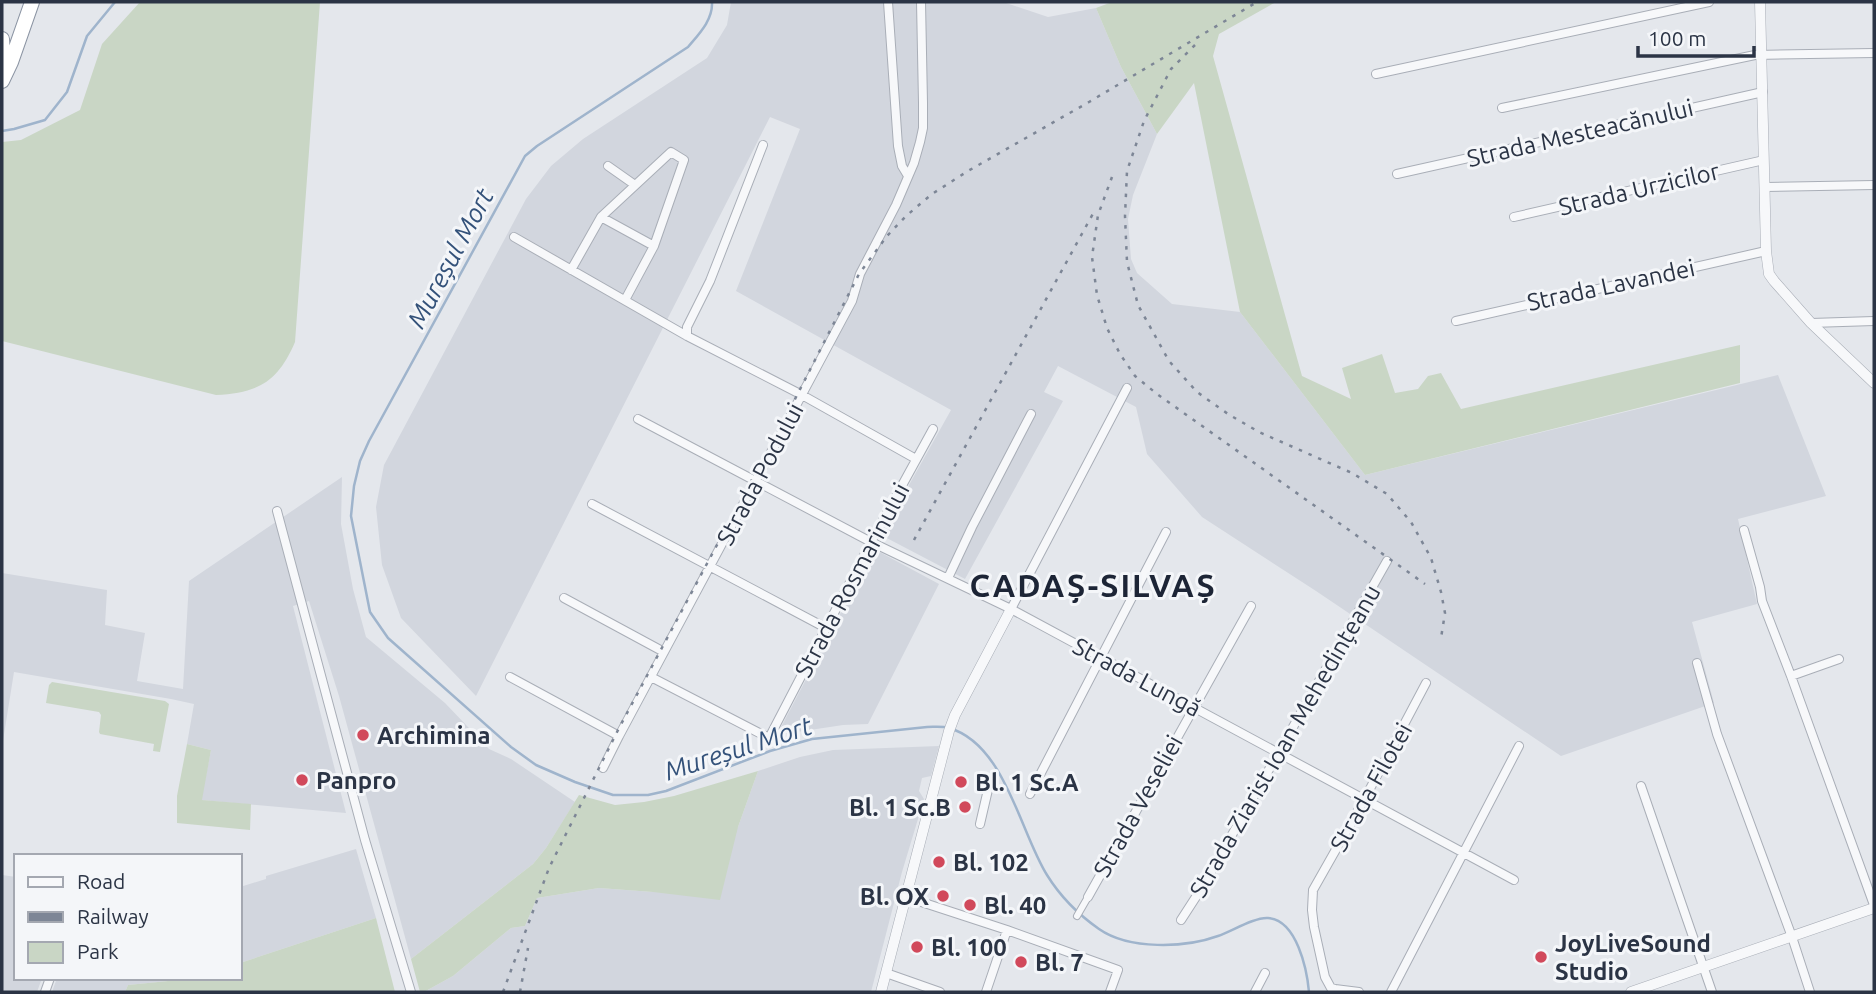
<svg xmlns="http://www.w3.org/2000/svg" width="1876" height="994" font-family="Ubuntu,sans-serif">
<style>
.built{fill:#d2d6de}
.green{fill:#c9d6c5}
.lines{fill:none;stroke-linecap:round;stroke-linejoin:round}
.stream{stroke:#9fb4cc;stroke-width:2.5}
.pedestrian-casing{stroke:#a9aeb7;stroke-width:8}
.minor-casing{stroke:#a9aeb7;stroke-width:10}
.tertiary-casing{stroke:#a9aeb7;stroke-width:11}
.motorway-casing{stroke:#8b94a3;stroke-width:16}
.pedestrian{stroke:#f7f8fa;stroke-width:6}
.minor{stroke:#f7f8fa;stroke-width:8}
.tertiary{stroke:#f7f8fa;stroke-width:10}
.motorway{stroke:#fff;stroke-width:14}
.rail{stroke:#7d8696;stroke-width:2.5;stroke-dasharray:3.5 7;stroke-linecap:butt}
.poi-dot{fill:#d1495b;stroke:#f4f6f9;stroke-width:2.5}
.labels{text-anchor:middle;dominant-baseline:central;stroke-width:6;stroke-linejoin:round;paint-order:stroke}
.street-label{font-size:24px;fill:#2b3445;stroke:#f4f6f9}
.poi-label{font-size:24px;font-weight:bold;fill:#2b3445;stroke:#f4f6f9;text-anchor:start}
.water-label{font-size:26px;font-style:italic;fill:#34527a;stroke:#f4f6f9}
.district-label{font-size:32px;font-weight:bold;letter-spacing:2px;fill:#1d2536;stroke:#f4f6f9}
</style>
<rect width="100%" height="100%" fill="#e4e7ec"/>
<path class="built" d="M731,2H1003L1048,17L1096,8L1121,67L1157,134L1133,195L1128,219L1131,259L1137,273L1172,304L1240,312L1365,475L1778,375L1826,496L1738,519L1757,604L1692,622L1714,703L1561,756L1316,591L1202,517L1147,454L1136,407L1058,366L1044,392L1063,401L965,579L881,535L951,410L736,291L800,129L770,117L476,696L401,618L382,565L376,507L384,465L526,199L551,166L583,139L707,58L727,25Z
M342,477L341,524L353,589L366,637L445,703L489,749L511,759L575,802L546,848L533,864L411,959L339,696L309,601L293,606L346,813L201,800L211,750L187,744L194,704L171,699L14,672L2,747V573L107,590L105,625L145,633L137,681L183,689L189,581Z
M874,549L939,584L868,724L843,725L777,735Z
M939,746L931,776L922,778L919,791L924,799L902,872L871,992H424L453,976L511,928L525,926L537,898L599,888L653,892L738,827L758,771L800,757L833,750Z
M356,849L376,918L240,963V887L266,879V876Z
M2,875L16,877V978H42L37,992H2Z
M57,978H198L128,985L125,992H52Z"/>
<path class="green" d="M140,2H320L295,342C278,382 258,393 216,395L2,341V142L21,140L80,110L102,44Z
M1112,2H1276L1219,34L1213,56L1302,376L1351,399L1342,368L1382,354L1395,393L1418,389L1428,376L1441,373L1461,409L1740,345V383L1365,475L1240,312L1194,83L1157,134L1121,67L1096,8Z
M52,682L165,701L169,704L160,752L153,751L154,744L100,734L99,732L101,715L99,712L46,703L49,685Z
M187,744L211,750L202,800L251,804L250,830L177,823V796Z
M758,771L738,827L720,900L653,892L599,888L537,898L525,926L511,928L453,976L424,992H420L411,959L533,864L546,848L579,795L615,805L644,802L674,796Z
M376,918L395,992H125L128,985L198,978H240V963Z"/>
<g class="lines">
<path class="stream" d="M712,2C713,20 699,34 688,47L537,146L525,156L369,441L360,461L354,486L351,516L370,612L388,638L511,747L536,765L575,782L613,795H648L666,791L770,751L812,739L927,727C935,727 942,726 949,728C1005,744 1020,832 1047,875C1060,896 1079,915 1099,929C1129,950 1185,948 1218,936C1232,931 1255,917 1268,918C1297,920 1307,970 1309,992
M2,131L14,129L45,120L67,92L87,36L115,2"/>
<defs>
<path id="pedestrian" d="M1077,916L1088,897"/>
<path id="minor" d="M888,2L898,146L902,166L908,176
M1376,74L1709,2
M1502,108L1755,55L1874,53
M608,166L635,185
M1397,174L1763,92
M1765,187L1874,185
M601,217L671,152L684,160L654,246
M1514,217L1764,160
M514,237L687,336L802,395L916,459
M571,270L601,217L654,246L625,300
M1456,321L1766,251
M1811,323L1874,321
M687,336V327L710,281L763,145
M638,419L871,542L1011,609L1514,880
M592,504L826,628
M277,511L365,840L411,992
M1744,530L1760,587L1762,601L1791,676L1874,905
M948,578L972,527L1031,414
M564,598L664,652
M1011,609L1127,388
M1697,663L1717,734L1792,937L1810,992
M1791,676L1839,659
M510,677L619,736
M651,677L769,738L871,542L933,429
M603,768L619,736L852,301L860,274L896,205L914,163L920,142L923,128V103L921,2
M1641,786L1712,992
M1030,794L1166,532
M980,824L990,781
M906,897L1007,930L1118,970L1110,992
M1088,897L1251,606
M1181,920L1203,886L1387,561
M886,973L940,992
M45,992L50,978
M986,992L1007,930
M1255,992L1265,973
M1359,992L1335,989L1331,988L1325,977L1314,927L1312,910L1313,890L1364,800L1426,683
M1391,992L1519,746"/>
<path id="tertiary" d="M1760,2L1766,251L1769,274L1774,281L1811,323L1874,383
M881,992L949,731L955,715L1011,609
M1631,992L1874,908"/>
<path id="motorway" d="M2,39L3,55L2,63
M2,81L11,62L32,2"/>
</defs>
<use href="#pedestrian" class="pedestrian-casing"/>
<use href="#minor" class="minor-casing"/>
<use href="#tertiary" class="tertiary-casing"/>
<use href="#motorway" class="motorway-casing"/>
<use href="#pedestrian" class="pedestrian"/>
<use href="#minor" class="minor"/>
<use href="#tertiary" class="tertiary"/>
<use href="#motorway" class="motorway"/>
<path class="rail" d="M1195,45L1171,69L1144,121L1127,171L1125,216L1127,262L1138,305L1169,361L1197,392L1228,414L1259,432L1352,473L1387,494L1411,522L1431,558L1441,592L1445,613L1441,638
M1112,177L1098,215L1092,257L1097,295L1107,328L1120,354L1135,376L1157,394L1425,584
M914,540L1095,210
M503,992L549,868L619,728L793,403L859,274L887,236L906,216L932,194L968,171L1089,102L1257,2
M520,992L528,948"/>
</g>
<g class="poi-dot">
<circle cx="363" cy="735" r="7"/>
<circle cx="302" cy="780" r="7"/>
<circle cx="961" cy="782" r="7"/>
<circle cx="965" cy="807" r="7"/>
<circle cx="939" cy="862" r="7"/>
<circle cx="943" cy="896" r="7"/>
<circle cx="970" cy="905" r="7"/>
<circle cx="917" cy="947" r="7"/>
<circle cx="1541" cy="957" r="7"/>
<circle cx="1021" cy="962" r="7"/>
</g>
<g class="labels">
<g class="street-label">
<text transform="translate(1580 133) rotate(-13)">Strada Mesteacănului</text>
<text transform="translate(1639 189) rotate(-13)">Strada Urzicilor</text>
<text transform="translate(1611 285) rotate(-12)">Strada Lavandei</text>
<text transform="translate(760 474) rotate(-62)">Strada Podului</text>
<text transform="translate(852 580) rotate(-62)">Strada Rosmarinului</text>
<text transform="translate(1137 677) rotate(28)">Strada Lungă</text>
<text transform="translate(1285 741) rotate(-60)">Strada Ziarist Ioan Mehedințeanu</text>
<text transform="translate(1371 787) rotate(-61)">Strada Filotei</text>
<text transform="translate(1138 806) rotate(-61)">Strada Veseliei</text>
</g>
<g class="poi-label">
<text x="377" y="735">Archimina</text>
<text x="316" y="780">Panpro</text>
<text x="975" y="782">Bl. 1 Sc.A</text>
<text x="951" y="807" text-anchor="end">Bl. 1 Sc.B</text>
<text x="953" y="862">Bl. 102</text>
<text x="929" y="896" text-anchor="end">Bl. OX</text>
<text x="984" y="905">Bl. 40</text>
<text x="1555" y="943">JoyLiveSound<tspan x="1555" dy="28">Studio</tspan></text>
<text x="931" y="947">Bl. 100</text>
<text x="1035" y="962">Bl. 7</text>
</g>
<g class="water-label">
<text transform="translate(450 258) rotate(-62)">Mureșul Mort</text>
<text transform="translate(738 748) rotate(-18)">Mureșul Mort</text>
</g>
<g class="district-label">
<text x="1093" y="585">CADAȘ-SILVAȘ</text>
</g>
</g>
<rect width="1876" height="994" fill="none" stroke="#2b3445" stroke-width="7"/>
<rect x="14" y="854" width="228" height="126" fill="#f4f6f9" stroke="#a4a8b1" stroke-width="2"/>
<rect x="28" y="877" width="35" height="10" fill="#f7f8fa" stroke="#a4a8b1" stroke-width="2"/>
<text x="77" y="889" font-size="21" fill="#2b3445">Road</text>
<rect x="28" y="912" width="35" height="10" fill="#7d8696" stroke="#a4a8b1" stroke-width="2"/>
<text x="77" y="924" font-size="21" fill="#2b3445">Railway</text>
<rect x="28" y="942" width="35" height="21" fill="#c9d6c5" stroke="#a4a8b1" stroke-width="2"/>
<text x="77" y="959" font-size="21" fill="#2b3445">Park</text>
<path d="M1638 46v10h116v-10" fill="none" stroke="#2b3445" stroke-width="3.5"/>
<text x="1648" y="46" font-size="21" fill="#2b3445" stroke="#f4f6f9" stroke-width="5" paint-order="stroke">100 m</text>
</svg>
